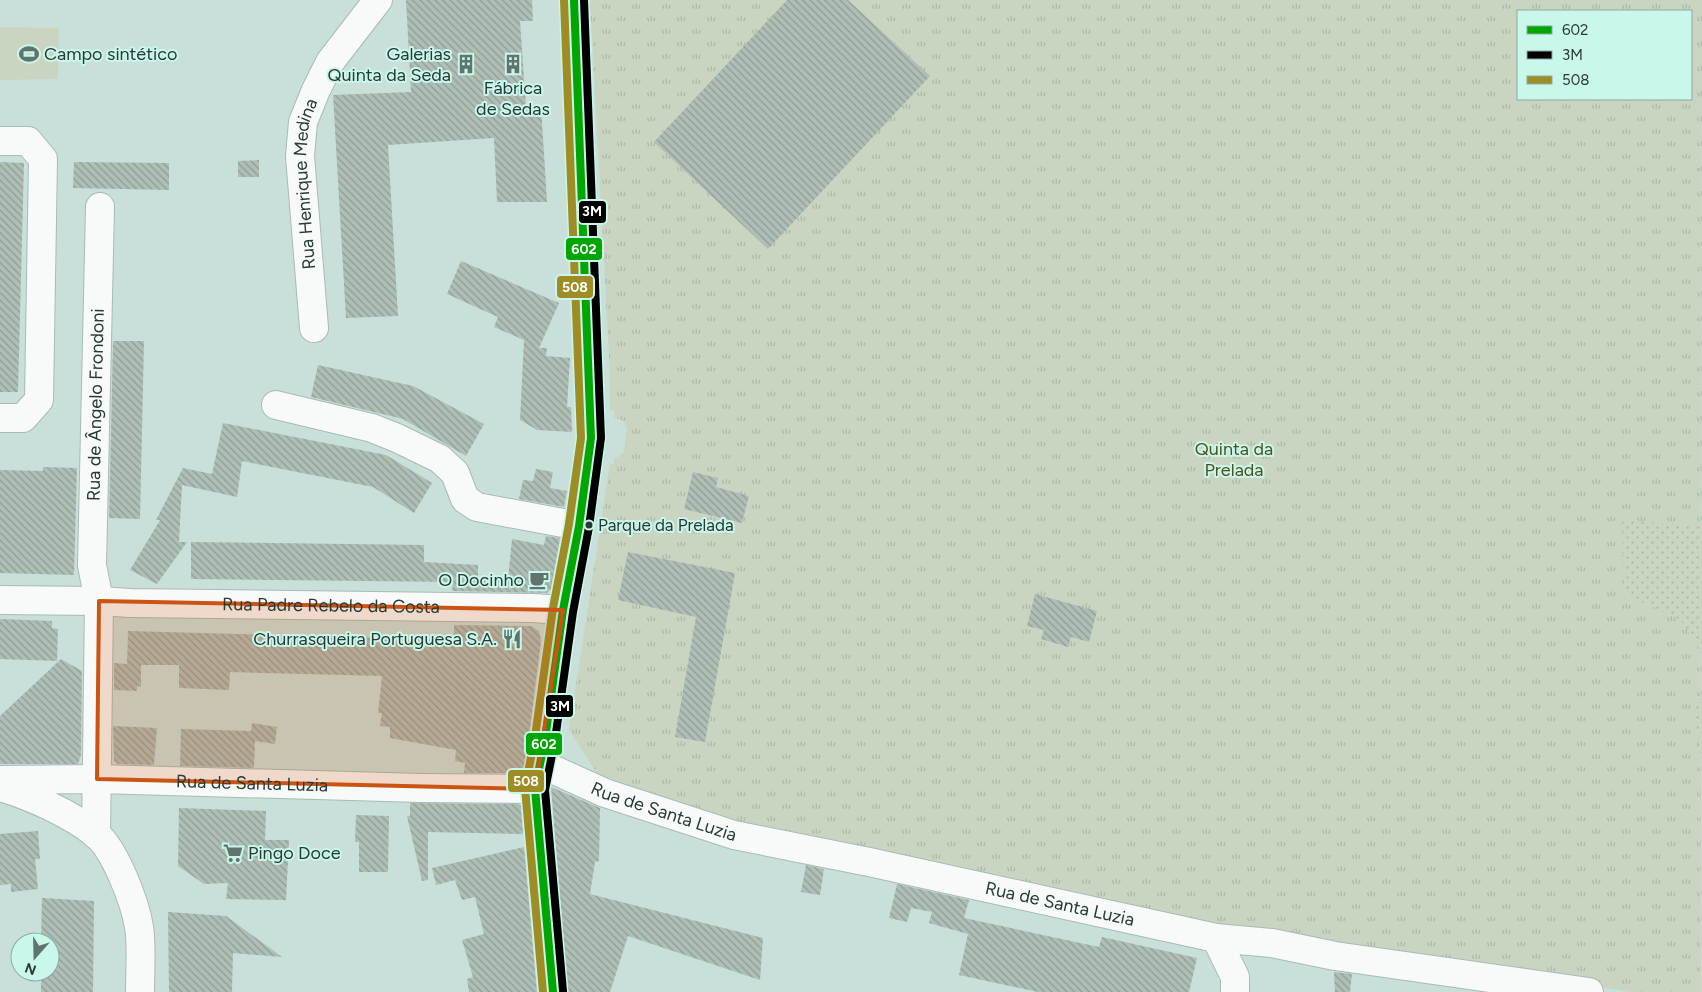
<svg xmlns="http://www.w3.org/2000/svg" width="1702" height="992" font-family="Figtree,sans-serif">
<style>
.grass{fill:#c9d5c1}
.park{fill:url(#park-tufts);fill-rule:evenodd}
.garden{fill:url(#garden-dots)}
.building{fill:url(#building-back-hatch)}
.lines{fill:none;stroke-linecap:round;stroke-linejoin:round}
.minor-casing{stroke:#a8bbb6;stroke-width:30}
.major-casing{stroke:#a8bbb6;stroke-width:30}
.minor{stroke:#f7faf9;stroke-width:28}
.major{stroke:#f7faf9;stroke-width:28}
.bus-1-casing{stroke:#caf7eb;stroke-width:11}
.bus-2-casing{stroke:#caf7eb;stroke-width:11}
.bus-3-casing{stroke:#caf7eb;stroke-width:11}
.bus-1{stroke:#02a603;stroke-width:8}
.bus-2{stroke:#000;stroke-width:8}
.bus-3{stroke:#9d8d24;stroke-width:8}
.marked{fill:#cb5412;fill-opacity:0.2;stroke:#cb5412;stroke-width:4;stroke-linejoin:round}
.bus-dot{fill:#283a35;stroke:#caf7eb;stroke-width:2}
.labels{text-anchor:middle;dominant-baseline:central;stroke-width:4;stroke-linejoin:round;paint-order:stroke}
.bus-label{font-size:17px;fill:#283a35;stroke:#caf7eb;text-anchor:start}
.poi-label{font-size:18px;fill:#283a35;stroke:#caf7eb;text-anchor:end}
.street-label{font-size:18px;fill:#283a35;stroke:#caf7eb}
.park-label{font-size:18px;fill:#50511b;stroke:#caf7eb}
.line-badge{stroke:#caf7eb;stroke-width:2}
.badge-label{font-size:14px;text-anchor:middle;font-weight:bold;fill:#fff}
</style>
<defs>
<pattern id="park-tufts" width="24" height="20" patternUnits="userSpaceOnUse" patternTransform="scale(1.25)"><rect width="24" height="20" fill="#c9d5c1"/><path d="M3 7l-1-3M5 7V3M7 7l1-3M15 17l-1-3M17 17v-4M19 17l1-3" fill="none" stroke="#adb8a6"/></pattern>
<pattern id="garden-dots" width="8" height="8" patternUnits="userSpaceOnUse" patternTransform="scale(1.25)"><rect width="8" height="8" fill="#c9d5c1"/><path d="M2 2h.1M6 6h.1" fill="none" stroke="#adb8a6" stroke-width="1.8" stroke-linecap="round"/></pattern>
<pattern id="building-back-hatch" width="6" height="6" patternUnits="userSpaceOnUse" patternTransform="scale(1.25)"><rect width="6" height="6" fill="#afbfb6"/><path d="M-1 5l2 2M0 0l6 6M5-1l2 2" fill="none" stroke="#8e9c95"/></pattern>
</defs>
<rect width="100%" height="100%" fill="#c8e0d9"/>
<path class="grass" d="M0,27L59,28L58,79L0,80Z"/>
<path class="park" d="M590,0H1702L1701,992H1630L1503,970L1237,929L740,830L607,789L569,730L610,464H614V458L618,457L624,452L627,429L624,421L614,417V411L610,410V375ZM1518,11H1691V99H1518Z"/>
<path class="garden" d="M1622,521L1702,525V655L1681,620L1624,594Z
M1702,697V764L1694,707Z"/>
<path class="building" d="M406,0H532L533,21H520L526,107L541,106L547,202H497L494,138L388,145L398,316L346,318L333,95L411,92Z
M787,0H848L930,76L768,249L654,142Z
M259,160V177H238V161Z
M0,162L24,163L18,392H0Z
M74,162L169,163V190L73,188Z
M461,261L559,303L539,348H547L546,356L570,358L567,407H571L572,432L537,430L520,420L524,340L494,327L498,317L447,294Z
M113,341H144L140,519L109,518Z
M318,365L413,386L484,424L466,456L403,419L311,397Z
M223,423L386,455L432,483L414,513L373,487L242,461L237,497L182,485L179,542H187L157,584L130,570L160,520H156L183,468L212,474Z
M43,467L77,468L74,575L0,573V470L43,471Z
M536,469L553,472L550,488L567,491L564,507L519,499L523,480L533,481Z
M693,472L718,478L716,487L749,496L742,523L684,509Z
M546,536L560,538L551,589L547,593L452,591L453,582L191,579V542L424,545V562L478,565V579L508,580L512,539L544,545Z
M628,552L735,573L705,742L675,737L696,617L618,600Z
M1035,594L1097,611L1089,642L1071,637L1068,647L1041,639L1044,630L1027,626Z
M0,619L52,621V628L58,629L57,661L0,659Z
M454,625L531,626L539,631L541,641L528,743L522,773H464L465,763L455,761L456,750L390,738V727L380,726L382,713H378L382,676L230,672L229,690L179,688V665H137H141V687L137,686V691L114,690V663L127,664L128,631L454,640Z
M61,659L82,671L81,755L78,764H0V716Z
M252,723L277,727L275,744L255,741L254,768L180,766L181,729L251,731Z
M113,726L157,728L154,765L118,764L114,761Z
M551,787L600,808L599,861L595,862L590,894L763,938L760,980L628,936L610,992H568Z
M410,803L518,804L521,806L523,834L428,832V880L422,881L407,816H410Z
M179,808L266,811L265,840H289L286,900L226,899L228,883L204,884L178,866Z
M356,815L389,816L388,872H359V842H355Z
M38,831L40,859H35L38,889L11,892V884L0,885V834Z
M524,847L537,992H469L467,979L473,977L462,940L484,934L475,897L462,900L455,880L436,885L432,868Z
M806,865L824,869L820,895L801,892Z
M897,884L969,900L964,918L1099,947L1102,937L1197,958L1189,992H1038L959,975L968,934L929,923L932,912L911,908L907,922L889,918Z
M42,898L94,901L93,992H41V972H50V942H41Z
M168,912L226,916L282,957L233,953L232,992H169Z
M1334,972L1352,974L1350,992H1335Z"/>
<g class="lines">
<defs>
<g id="minor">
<path d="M0,141H28L43,159L39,400L23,418H0"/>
<path id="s1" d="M314,328L300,156L303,122L316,90L330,62L378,0"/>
<path d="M276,405L372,428L397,438L440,459L455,473L465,499L477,507L579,526"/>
<path id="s2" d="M0,600L99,601L130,603L532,608L563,610"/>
<path id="s3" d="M541,764L605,793L734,835L869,862L1216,938L1272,943L1335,956L1589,992"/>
<path id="s4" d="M0,780L97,779L421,788L535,789"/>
<path d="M0,787C31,796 71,814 96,834C115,850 135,902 139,927C142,944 140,973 140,992"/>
<path id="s5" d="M96,835L99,601L92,565L100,207"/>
<path d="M1216,938L1235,977V992"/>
</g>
<path id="major" d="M553,992L535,789L545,739L563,610L579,526L591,438L574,0"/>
</defs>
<use href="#minor" class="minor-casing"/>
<use href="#major" class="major-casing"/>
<use href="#minor" class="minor"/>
<use href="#major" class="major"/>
<defs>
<path id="bus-1" d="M553,992L535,789L545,739L563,610L579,526L591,438L574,0"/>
<path id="bus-2" d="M563,991L545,790L555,740L573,612L589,527L601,438L584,0"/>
<path id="bus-3" d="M543,992L525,788L535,737L553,608L569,524L581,438L564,0"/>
</defs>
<use href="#bus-1" class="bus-1-casing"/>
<use href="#bus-2" class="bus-2-casing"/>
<use href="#bus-3" class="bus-3-casing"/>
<use href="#bus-1" class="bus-1"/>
<use href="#bus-2" class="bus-2"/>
<use href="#bus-3" class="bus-3"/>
</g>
<path class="marked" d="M99,601L563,610L535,789L97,779Z"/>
<defs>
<symbol id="stadium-bare" viewBox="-9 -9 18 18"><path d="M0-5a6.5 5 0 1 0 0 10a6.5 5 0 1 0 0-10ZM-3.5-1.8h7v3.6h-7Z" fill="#60746e" stroke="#caf7eb" stroke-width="2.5" paint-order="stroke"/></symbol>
<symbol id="building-bare" viewBox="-9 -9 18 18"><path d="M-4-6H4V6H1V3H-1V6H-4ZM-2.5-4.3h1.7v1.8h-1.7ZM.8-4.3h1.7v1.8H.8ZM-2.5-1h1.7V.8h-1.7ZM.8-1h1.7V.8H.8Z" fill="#60746e" stroke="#caf7eb" stroke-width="2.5" paint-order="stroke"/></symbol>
<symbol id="cafe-bare" viewBox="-9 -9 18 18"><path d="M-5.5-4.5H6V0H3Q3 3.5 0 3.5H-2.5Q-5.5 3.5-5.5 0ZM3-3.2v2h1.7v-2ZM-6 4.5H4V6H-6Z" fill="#60746e" stroke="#caf7eb" stroke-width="2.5" paint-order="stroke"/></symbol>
<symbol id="restaurant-bare" viewBox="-9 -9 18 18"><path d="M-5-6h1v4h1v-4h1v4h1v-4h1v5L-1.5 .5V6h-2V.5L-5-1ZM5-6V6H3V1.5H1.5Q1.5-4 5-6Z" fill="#60746e" stroke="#caf7eb" stroke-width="2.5" paint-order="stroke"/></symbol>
<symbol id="supermarket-bare" viewBox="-9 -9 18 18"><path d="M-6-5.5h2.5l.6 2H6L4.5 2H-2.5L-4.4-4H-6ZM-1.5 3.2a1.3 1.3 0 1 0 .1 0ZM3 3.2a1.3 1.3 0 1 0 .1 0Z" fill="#60746e" stroke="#caf7eb" stroke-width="2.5" paint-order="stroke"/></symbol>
</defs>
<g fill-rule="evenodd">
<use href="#stadium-bare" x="15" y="40" width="28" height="28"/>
<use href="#building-bare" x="452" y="50" width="28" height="28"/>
<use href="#building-bare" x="499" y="50" width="28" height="28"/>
<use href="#cafe-bare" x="525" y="566" width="28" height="28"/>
<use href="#restaurant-bare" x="498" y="625" width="28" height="28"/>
<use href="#supermarket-bare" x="219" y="839" width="28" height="28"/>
</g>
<circle class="bus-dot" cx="589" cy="525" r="4.5"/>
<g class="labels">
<g class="bus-label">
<text x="598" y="525">Parque da Prelada</text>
</g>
<g class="poi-label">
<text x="44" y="54" text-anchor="start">Campo sintético</text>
<text x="451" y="54">Galerias<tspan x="451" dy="21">Quinta da Seda</tspan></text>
<text x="513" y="88" text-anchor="middle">Fábrica<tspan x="513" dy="21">de Sedas</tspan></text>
<text x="524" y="580">O Docinho</text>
<text x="497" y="639">Churrasqueira Portuguesa S.A.</text>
<text x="248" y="853" text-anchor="start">Pingo Doce</text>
</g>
<g class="street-label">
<text stroke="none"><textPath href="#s1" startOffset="145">Rua Henrique Medina</textPath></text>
<text stroke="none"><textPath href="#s5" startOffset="431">Rua de Ângelo Frondoni</textPath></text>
<text stroke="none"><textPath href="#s2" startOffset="331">Rua Padre Rebelo da Costa</textPath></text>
<text stroke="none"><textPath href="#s4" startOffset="252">Rua de Santa Luzia</textPath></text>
<text stroke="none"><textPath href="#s3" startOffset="132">Rua de Santa Luzia</textPath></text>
<text stroke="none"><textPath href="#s3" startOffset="539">Rua de Santa Luzia</textPath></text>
</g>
<g class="park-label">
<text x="1234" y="449">Quinta da<tspan x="1234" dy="21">Prelada</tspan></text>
</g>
</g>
<g class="line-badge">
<rect x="578" y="200" width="29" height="24" rx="5" fill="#000"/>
<rect x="565" y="237" width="38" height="24" rx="5" fill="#02a603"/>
<rect x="556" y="275" width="38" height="24" rx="5" fill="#9d8d24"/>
<rect x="545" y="694" width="29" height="24" rx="5" fill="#000"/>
<rect x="525" y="732" width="38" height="24" rx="5" fill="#02a603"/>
<rect x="507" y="769" width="38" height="24" rx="5" fill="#9d8d24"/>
</g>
<g class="badge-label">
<text x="592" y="216">3M</text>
<text x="584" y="254">602</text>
<text x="575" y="292">508</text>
<text x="560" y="711">3M</text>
<text x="544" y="749">602</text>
<text x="526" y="786">508</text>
</g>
<rect x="1517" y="10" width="175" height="90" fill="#caf7eb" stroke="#89aba2"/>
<rect x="1527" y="26" width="25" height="8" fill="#02a603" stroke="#89aba2"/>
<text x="1562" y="35" font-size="15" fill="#283a35">602</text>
<rect x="1527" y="51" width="25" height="8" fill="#000000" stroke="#89aba2"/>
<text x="1562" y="60" font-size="15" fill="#283a35">3M</text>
<rect x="1527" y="76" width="25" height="8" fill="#9d8d24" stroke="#89aba2"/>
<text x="1562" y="85" font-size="15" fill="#283a35">508</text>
<g transform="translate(35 957) rotate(200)"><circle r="24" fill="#caf7eb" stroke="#89aba2"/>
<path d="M0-4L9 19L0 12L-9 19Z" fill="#60746e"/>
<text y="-8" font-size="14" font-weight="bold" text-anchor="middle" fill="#283a35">N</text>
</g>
</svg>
